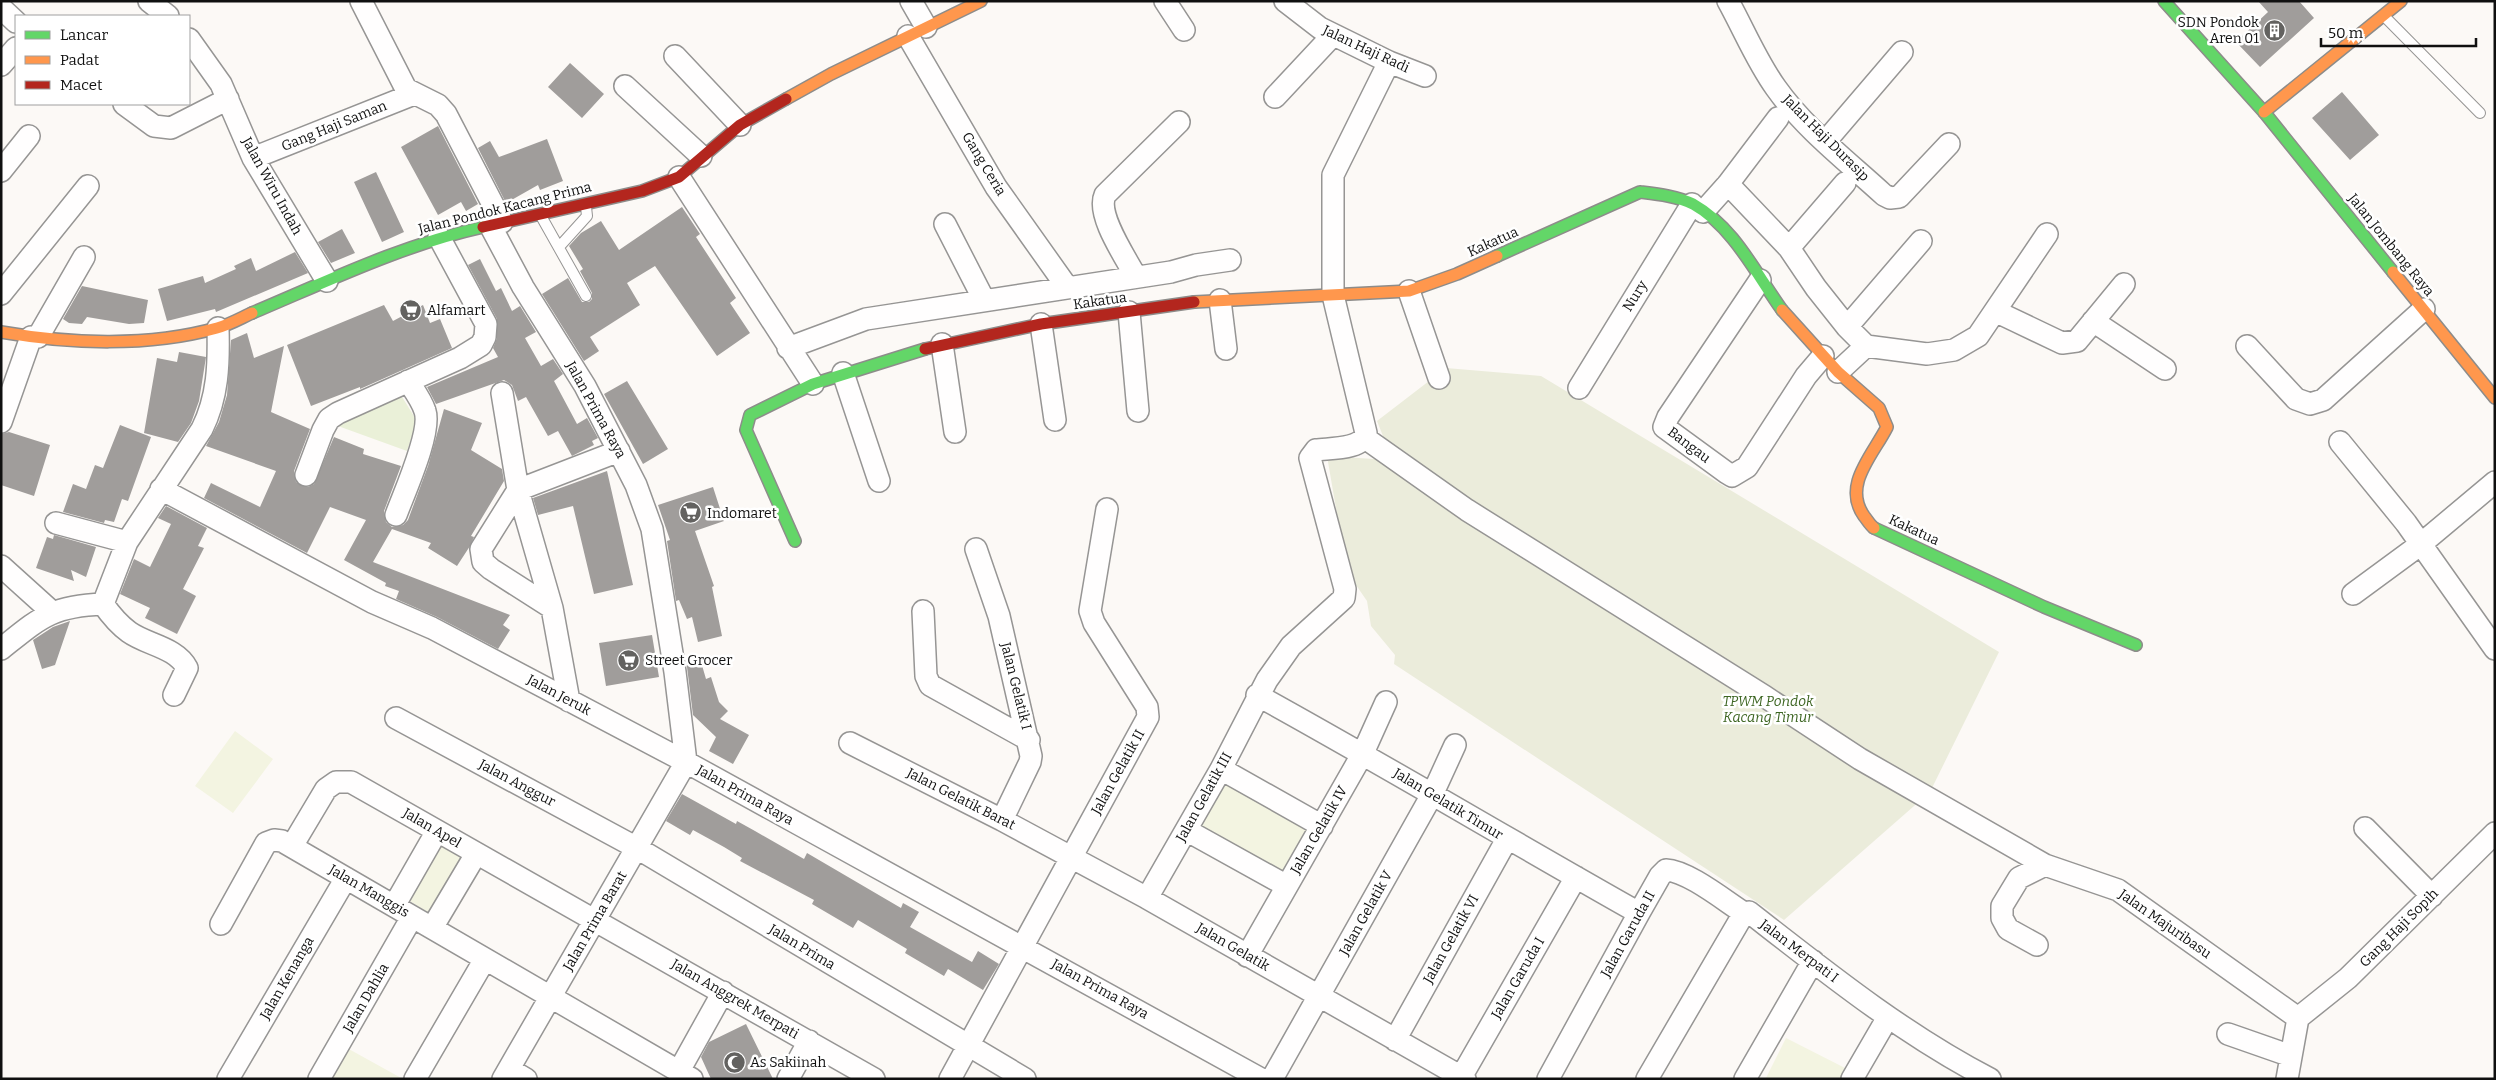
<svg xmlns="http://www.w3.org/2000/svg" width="2496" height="1080" font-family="Bitter,serif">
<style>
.green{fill:#eaf0d8}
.cemetery{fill:#ebecdb}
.pitch{fill:#f3f4e1}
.building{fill:#a09d9b}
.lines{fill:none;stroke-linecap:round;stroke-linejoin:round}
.lane-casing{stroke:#969594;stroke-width:12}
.street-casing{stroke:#969594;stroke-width:24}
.fast-casing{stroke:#8d8c8a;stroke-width:14}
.slow-casing{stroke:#8d8c8a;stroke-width:14}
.jam-casing{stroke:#8d8c8a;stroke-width:14}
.lane{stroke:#fffefe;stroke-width:10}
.street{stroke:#fffefe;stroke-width:21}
.fast{stroke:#63d668;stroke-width:11}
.slow{stroke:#ff974d;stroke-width:11}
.jam{stroke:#b3261e;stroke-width:11}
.labels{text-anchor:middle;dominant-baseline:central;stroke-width:5;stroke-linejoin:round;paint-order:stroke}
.poi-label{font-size:14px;fill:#101010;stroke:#fff;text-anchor:start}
.street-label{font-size:14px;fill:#101010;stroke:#fff}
.park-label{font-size:14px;font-style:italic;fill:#3e6623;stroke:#fff}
</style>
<rect width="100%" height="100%" fill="#fcf9f6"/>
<path class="green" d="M399,392L417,421L407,451L338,426L343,413Z"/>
<path class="cemetery" d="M1446,368L1541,376L1999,652L1930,792L1784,920L1394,664L1395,655L1371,626L1367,601L1347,572L1327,456L1374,459L1387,446L1377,421Z"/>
<path class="pitch" d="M235,731L273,759L233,813L195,786Z
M1224,780L1313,829L1286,877L1197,826Z
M440,839L466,855L431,914L405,898Z
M1786,1038L1849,1070L1845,1079L1766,1078Z
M347,1048L403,1079H330Z"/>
<path class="building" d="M2258,1H2299L2314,18L2260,67L2236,42L2268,12Z
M570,63L604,94L582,118L548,87Z
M2342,92L2379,135L2350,160L2312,118Z
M438,126L478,204L466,211L461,202L438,215L401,147Z
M547,139L563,181L540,190L538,185L506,203L478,148L490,141L499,157Z
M376,172L404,232L382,242L354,182Z
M682,207L700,234L696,237L736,298L730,303L750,333L717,356L655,266L627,283L640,305L590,337L599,351L584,361L542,294L568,278L582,302H589L592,299V293L580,271L583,269L569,246L581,233L601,221L619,250Z
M342,229L355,253L331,263L318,242Z
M295,252L308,273L216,312L215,309L167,321L158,289L203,276L205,283L236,269L234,266L251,258L256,271Z
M480,259L496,291L501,288L512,311L520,306L536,332L525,338L541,366L553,359L563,374L554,381L577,424L587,418L598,438L592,441L594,445L572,456L558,431L548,436L526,397L518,401L512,385L504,380L436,404L427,387L498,357L493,348L497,338V319L468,265Z
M82,286L148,300L144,323L129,324L87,317L82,324L69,323L63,319Z
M384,305L393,321L423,305L430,323L440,319L452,348L360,389V387L311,406L287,345Z
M247,333L254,358L284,346L271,412L310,429L294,471L296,482L308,487L314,484L334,437L364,449L363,454L401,466L384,511L386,522L392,527L403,525L408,520L428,466L444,409L482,423L471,450L502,469L504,481L471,536L474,537L470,546L457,566L428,548L431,543L392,529L373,562L510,615L503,625L510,630L498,649L437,617L396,599L399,591L385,586L386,583L344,560L366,520L330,507L307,553L204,498L211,483L260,507L276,471L206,446L219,422L227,395L231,340Z
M179,352L206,357L199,401L191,423L178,442L144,433L157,358L177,362Z
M627,381L668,449L643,464L604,394Z
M120,425L151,437L128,501L122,499L114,522L105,520L104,523L63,512L73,484L86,489L95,465L103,468Z
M9,432L50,445L34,496L1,485V434Z
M607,471L633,585L594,594L573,506L538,515L533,498Z
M713,487L724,521L695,531L714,586L712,587L722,636L698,642L692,617L687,619L679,600L676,601L667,541L670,540L658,505Z
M166,506L207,528L198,546L204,548L183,589L196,596L177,634L145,618L150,608L120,594L134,559L150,567L171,524L158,518Z
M54,535L96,547L86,577L71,570L74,581L36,568L47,537L53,539Z
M70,621L55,665L42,669L33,640L53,627Z
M652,635L659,677L606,686L599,643Z
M699,655L706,679L711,677L719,702L728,711L720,719L749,735L733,764L709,751L716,737L693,715L686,659Z
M682,794L736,824L737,821L755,831L804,859L807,853L901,908L903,903L919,912L910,927L972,962L978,951L999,964L983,990L948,969L944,976L905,953L907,949L858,920L853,928L812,904L814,900L740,861L742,858L724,847L693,830L690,835L666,821Z
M746,1024L773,1079H711L701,1057L709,1042Z"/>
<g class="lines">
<defs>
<path id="lane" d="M2384,16L2480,113
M541,216L586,296
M559,247L587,216L586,207"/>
<path id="street" d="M149,1L168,16
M361,1L406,89L438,105L446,114L502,222
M911,1L926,27
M1165,1L1184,30
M1285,1L1320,28L1389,62L1425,76
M1728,1C1744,30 1757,62 1776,88C1805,129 1847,161 1884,195L1890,198L1899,197L1949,144
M1,8L16,22
M908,36L996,187L1067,287
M189,39L221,84L253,158L327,281
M675,56L740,125
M1,65L16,48
M625,86L701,156
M1275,97L1333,35
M124,104L154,126L171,128L228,99
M1825,142L1902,52
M253,158L414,94
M1,171L29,136
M679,177L813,384
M1728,184L1789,248L1816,288L1847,327L1866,346L1927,354L1954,350L1978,336L2047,234
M1703,212L1728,184L1778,118
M945,224L984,300
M490,225L523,287L585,386L636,485L652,529L675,672L686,762
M1789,248L1845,183
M1136,277C1126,258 1096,215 1105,195L1179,122
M1760,280L1668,417L1664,427L1727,473L1732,476L1747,467L1806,376L1823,356
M1409,291L1439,378
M1,294L88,186
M1220,300L1226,349
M1129,312L1138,411
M1997,312L2062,343L2077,341L2124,284
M2093,321L2165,369
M1041,324L1055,420
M1847,327L1921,241
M38,337L84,257
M942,344L955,432
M2247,346L2296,399L2310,404L2323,400L2424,309
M788,348L866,319L1171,272L1196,265L1230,260
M1838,372L1866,346
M843,373L879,481
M1579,388L1692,204
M502,393L518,490L552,608L569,701
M1,422L31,337
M1365,438L1467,510L1764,696L1860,759L2045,865L2118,890L2298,1018
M2340,442L2406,523L2495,649
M306,475L323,430L329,419L338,413L460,358L481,345L485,337L486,324L439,237
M161,489L372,602L432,628L686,762L1261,1079
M396,515C404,493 432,432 425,411C422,401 414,390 408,381
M56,523L127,542
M976,549L999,616L1031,756L1030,762L1002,820
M1,566L52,612
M2353,594L2421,544L2495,482
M103,604C110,614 118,624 129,632C147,645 176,647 187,668L174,695
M552,608L491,569L483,562L481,549L518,490L619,451
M923,611L926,676L930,685L1029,740
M1,649C40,618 51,606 103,604L127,542L202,429C218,397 219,364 218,328
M1257,695C1386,766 1511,841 1639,913
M396,718L637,848L1025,1079
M850,743L1002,820L1147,898L1465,1079
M1221,769L1322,826
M2365,828L2432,896
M1186,830L1287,886
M292,846L326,789L336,782H351L874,1079
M1147,898L1221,769L1267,680L1291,646L1344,598L1345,589L1310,458L1316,450C1331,448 1362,450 1366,433L1333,295V175L1389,62
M394,906L437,831
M1744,913L1749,912C1826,972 1903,1034 1990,1079
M221,924L266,843L274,840L282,841L692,1079
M432,928L476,854
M2037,945L2008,929L2002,918V906L2019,878L2045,865
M1247,956L1363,753L1386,702
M2298,1018L2348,978L2495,833
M2228,1034L2291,1056
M1395,1040L1507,839
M509,1069L526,1079
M679,1071L723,992
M228,1079L346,878
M319,1079L412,917
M415,1079L485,959
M503,1079L686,762
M788,1079L809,1041
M950,1079L1148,717L1147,707L1094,623L1090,611L1107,509
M1272,1079L1433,793L1455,745
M1460,1079L1576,877
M1548,1079L1639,913L1660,876L1666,870C1688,871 1725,901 1744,913
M1647,1079L1744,913
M1745,1079L1813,961
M1852,1079L1888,1017
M2287,1079L2298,1018"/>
<path id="fast" d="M2164,1L2264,112L2393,272
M1497,256L1640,192C1657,194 1677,196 1693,204C1734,227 1756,274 1782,310
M252,313C328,281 402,245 483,227
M1874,528L2044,607L2136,645
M795,541L746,430L750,415L813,384L925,349"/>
<path id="slow" d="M786,99L831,74L981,1
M2264,112L2401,1
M2393,272L2495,398
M1194,302L1409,291L1457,274L1497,256
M1782,310L1838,372L1879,408L1887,427C1873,455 1842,485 1864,516C1868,521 1870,525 1874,528
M1,332C70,344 149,347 217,328C229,325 241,318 252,313"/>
<path id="jam" d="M483,227L642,191L679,177L740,125L786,99
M925,349L1041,324L1194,302"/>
</defs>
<use href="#lane" class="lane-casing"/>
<use href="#street" class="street-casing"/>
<use href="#fast" class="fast-casing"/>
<use href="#slow" class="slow-casing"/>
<use href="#jam" class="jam-casing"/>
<use href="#lane" class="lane"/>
<use href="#street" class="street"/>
<use href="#fast" class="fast"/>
<use href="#slow" class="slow"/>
<use href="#jam" class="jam"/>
</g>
<defs>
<symbol id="building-disc" viewBox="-11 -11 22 22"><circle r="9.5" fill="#636260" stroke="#fff"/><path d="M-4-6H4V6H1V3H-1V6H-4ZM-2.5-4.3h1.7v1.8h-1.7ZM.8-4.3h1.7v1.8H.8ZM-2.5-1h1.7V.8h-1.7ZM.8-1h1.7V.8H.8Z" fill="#fff"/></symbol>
<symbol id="supermarket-disc" viewBox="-11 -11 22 22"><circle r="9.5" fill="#636260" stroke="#fff"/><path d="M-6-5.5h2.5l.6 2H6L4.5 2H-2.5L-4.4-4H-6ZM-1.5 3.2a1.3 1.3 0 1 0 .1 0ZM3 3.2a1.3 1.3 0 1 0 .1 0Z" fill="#fff"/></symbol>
<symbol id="mosque-disc" viewBox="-11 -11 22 22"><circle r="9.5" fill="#636260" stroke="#fff"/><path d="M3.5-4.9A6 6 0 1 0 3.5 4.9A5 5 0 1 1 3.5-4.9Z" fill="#fff"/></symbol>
</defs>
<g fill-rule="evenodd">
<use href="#building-disc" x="2262" y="18" width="25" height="25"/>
<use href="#supermarket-disc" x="398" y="298" width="25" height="25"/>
<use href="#supermarket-disc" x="678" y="500" width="25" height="25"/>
<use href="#supermarket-disc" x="616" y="648" width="25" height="25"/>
<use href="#mosque-disc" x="722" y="1050" width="25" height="25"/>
</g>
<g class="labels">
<g class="poi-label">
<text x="2259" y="22" text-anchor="end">SDN Pondok<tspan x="2259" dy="16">Aren 01</tspan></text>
<text x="427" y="310">Alfamart</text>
<text x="707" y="513">Indomaret</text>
<text x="645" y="660">Street Grocer</text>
<text x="750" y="1062">As Sakiinah</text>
</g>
<g class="street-label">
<text transform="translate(1366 49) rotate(25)">Jalan Haji Radi</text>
<text transform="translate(334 126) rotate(-22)">Gang Haji Saman</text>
<text transform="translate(1826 138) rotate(45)">Jalan Haji Durasip</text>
<text transform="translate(984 164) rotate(59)">Gang Ceria</text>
<text transform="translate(272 186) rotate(61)">Jalan Wiru Indah</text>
<text transform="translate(505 208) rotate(-14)">Jalan Pondok Kacang Prima</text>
<text transform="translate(1493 242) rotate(-24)">Kakatua</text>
<text transform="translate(2391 245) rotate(51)">Jalan Jombang Raya</text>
<text transform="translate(1635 296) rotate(-58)">Nury</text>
<text transform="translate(1100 301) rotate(-8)">Kakatua</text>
<text transform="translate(596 410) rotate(61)">Jalan Prima Raya</text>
<text transform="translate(1689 445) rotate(37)">Bangau</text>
<text transform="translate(1914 530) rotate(25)">Kakatua</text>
<text transform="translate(1016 686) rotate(76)">Jalan Gelatik I</text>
<text transform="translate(559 695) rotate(28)">Jalan Jeruk</text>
<text transform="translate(1118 772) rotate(-61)">Jalan Gelatik II</text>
<text transform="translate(517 783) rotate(28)">Jalan Anggur</text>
<text transform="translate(745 795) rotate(29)">Jalan Prima Raya</text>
<text transform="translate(1204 797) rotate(-61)">Jalan Gelatik III</text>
<text transform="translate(961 799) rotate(27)">Jalan Gelatik Barat</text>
<text transform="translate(1448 804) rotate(31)">Jalan Gelatik Timur</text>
<text transform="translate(432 828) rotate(30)">Jalan Apel</text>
<text transform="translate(1319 830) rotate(-60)">Jalan Gelatik IV</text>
<text transform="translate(369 891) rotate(30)">Jalan Manggis</text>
<text transform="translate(1366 913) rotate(-61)">Jalan Gelatik V</text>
<text transform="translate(595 921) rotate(-60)">Jalan Prima Barat</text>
<text transform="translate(2165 924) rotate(35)">Jalan Majuribasu</text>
<text transform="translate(2399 928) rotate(-45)">Gang Haji Sopih</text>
<text transform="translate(1628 934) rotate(-61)">Jalan Garuda II</text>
<text transform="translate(1451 939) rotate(-61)">Jalan Gelatik VI</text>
<text transform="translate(802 947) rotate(31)">Jalan Prima</text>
<text transform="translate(1233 947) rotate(30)">Jalan Gelatik</text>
<text transform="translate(1799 951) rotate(37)">Jalan Merpati I</text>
<text transform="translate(287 978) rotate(-60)">Jalan Kenanga</text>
<text transform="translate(1518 978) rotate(-60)">Jalan Garuda I</text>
<text transform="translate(1100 989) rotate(29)">Jalan Prima Raya</text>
<text transform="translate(366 998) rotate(-60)">Jalan Dahlia</text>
<text transform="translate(735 999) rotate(30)">Jalan Anggrek Merpati</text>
</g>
<g class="park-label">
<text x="1768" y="701">TPWM Pondok<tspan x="1768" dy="16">Kacang Timur</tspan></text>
</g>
</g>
<rect width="2496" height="1080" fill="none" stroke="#101010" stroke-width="5"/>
<rect x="15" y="15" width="175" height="90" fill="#ffffff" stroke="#9f9f9f"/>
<rect x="25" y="31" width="25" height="8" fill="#63d668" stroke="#9f9f9f"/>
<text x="60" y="40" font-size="15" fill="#101010">Lancar</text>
<rect x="25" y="56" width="25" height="8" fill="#ff974d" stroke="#9f9f9f"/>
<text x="60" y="65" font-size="15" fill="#101010">Padat</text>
<rect x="25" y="81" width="25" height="8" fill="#b3261e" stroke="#9f9f9f"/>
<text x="60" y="90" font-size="15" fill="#101010">Macet</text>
<path d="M2321 38v8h155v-8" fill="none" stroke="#101010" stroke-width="2.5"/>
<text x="2328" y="38" font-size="15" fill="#101010" stroke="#ffffff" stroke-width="4" paint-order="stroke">50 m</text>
</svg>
